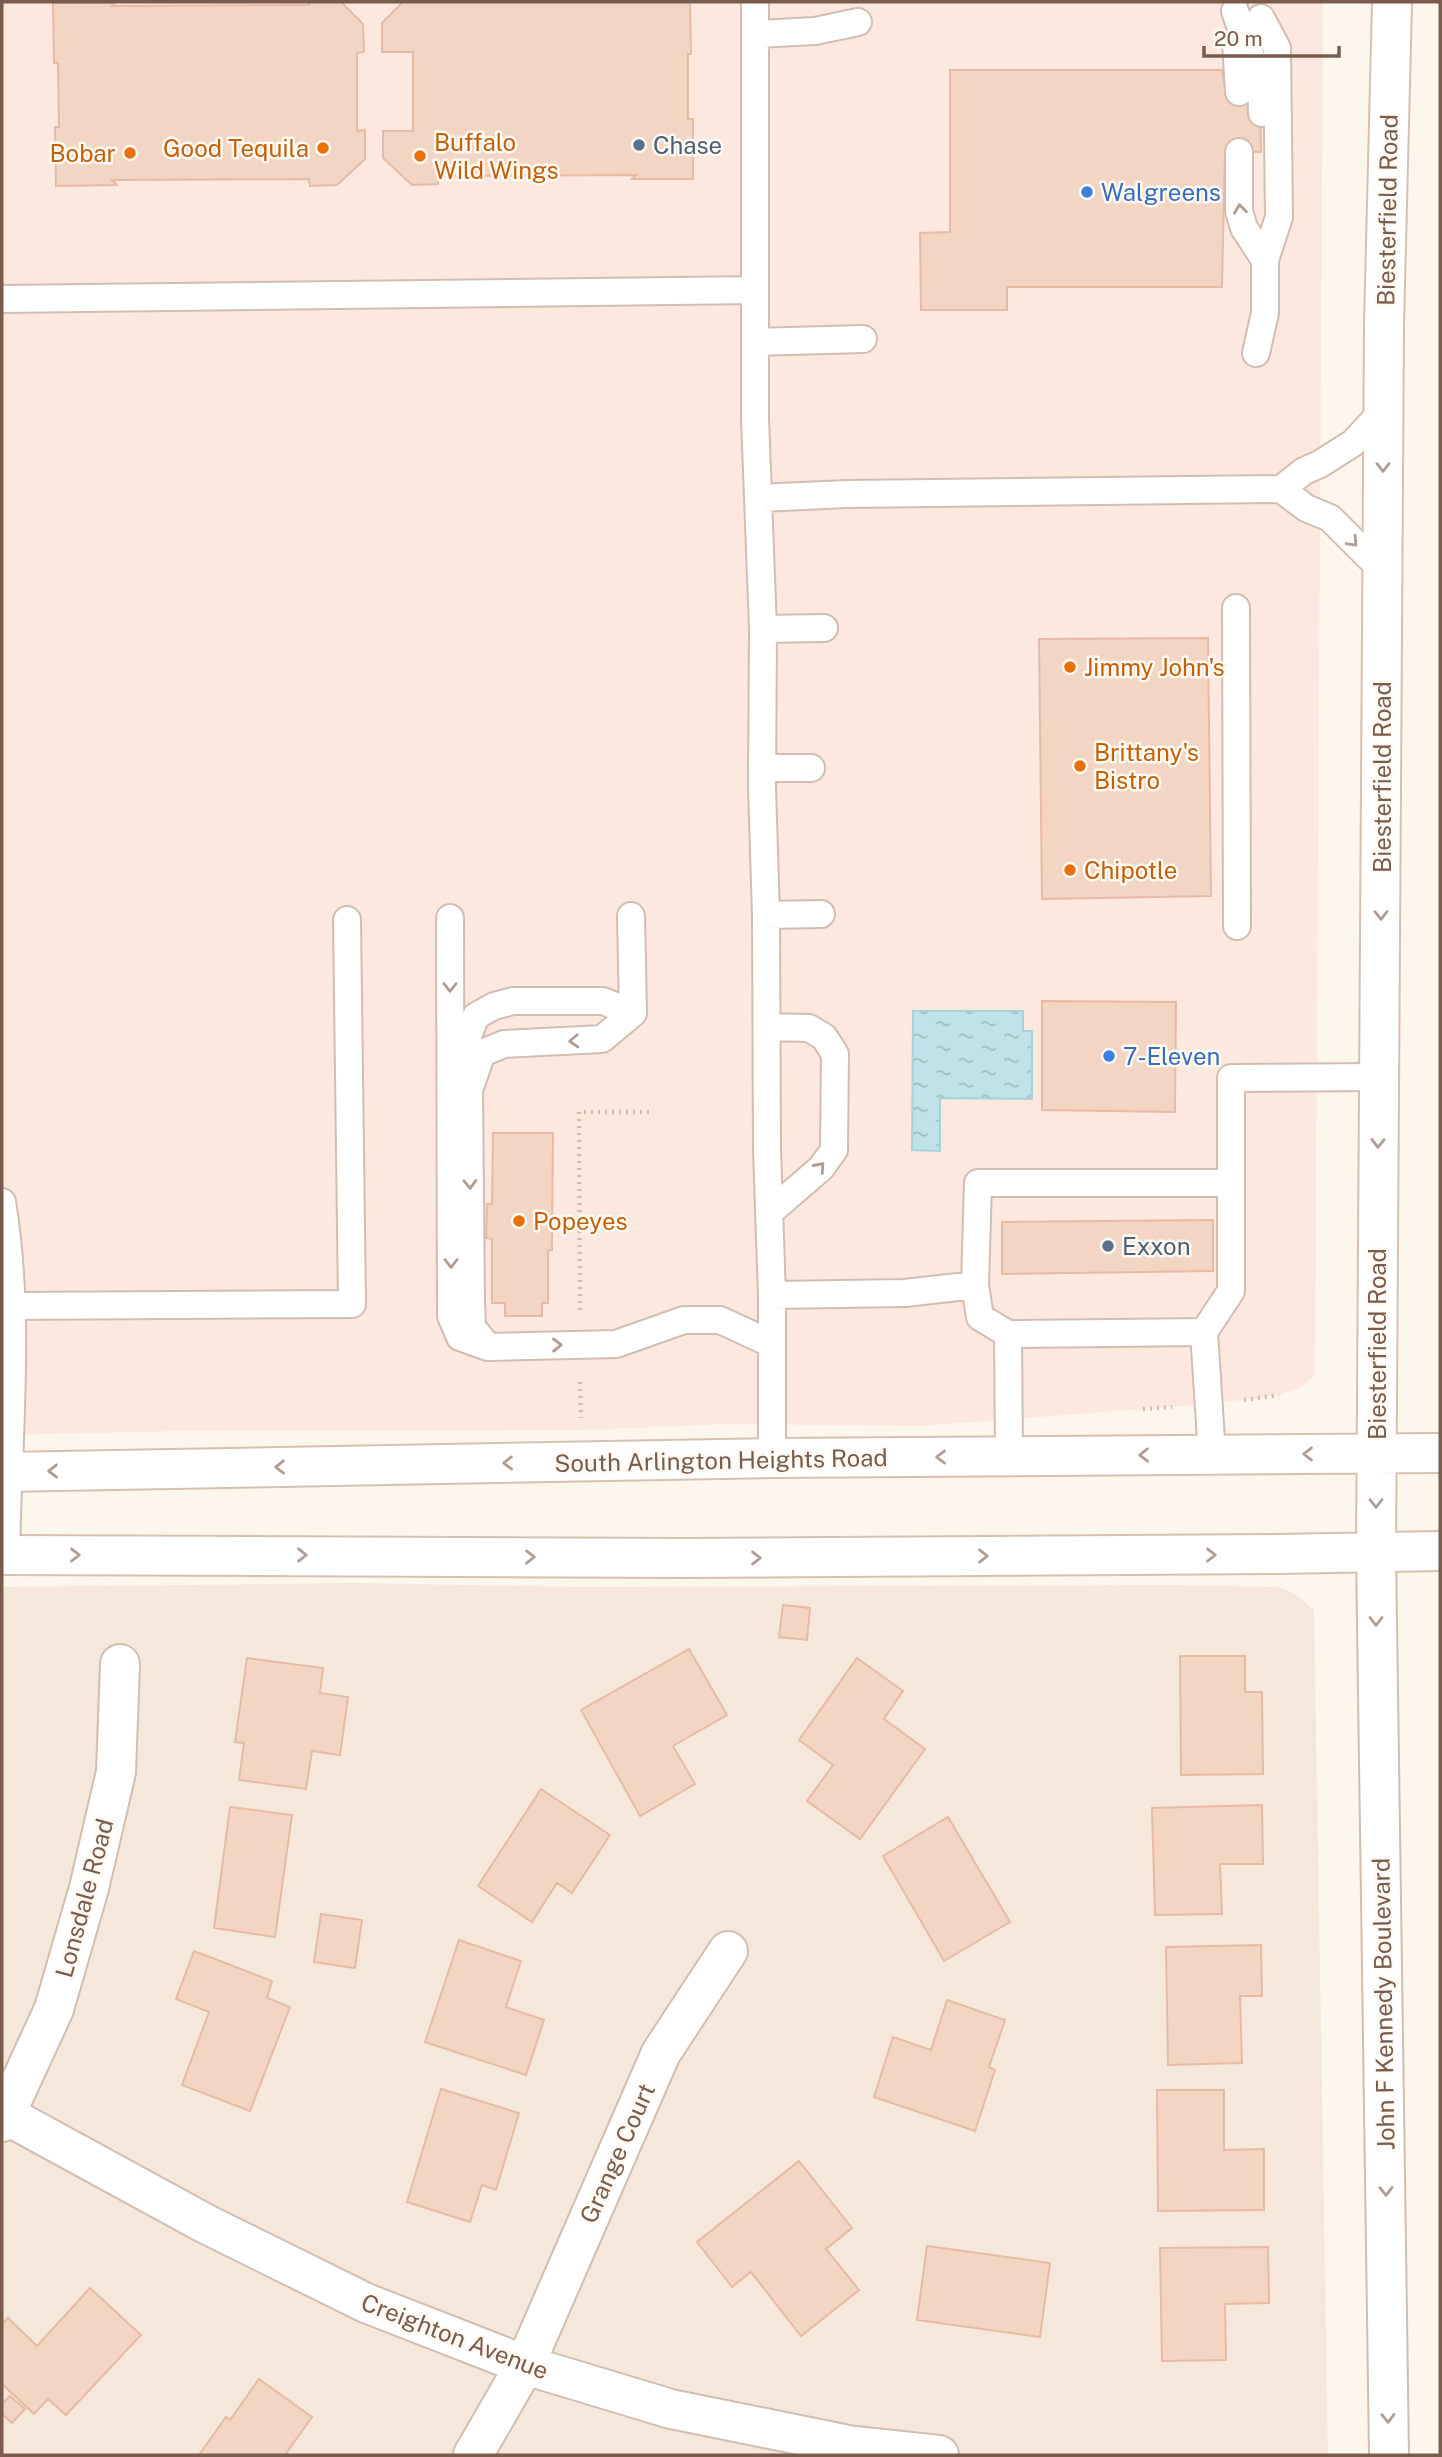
<svg xmlns="http://www.w3.org/2000/svg" width="1442" height="2457" font-family="'Public Sans',sans-serif">
<style>
.residential{fill:#f5e8da}
.commercial{fill:#fde8e0}
.water{fill:url(#water-ripples);stroke:#a5d3da;stroke-width:2}
.building{fill:#f3d5c3;stroke:#e6bba3;stroke-width:2}
.lines{fill:none;stroke-linecap:round;stroke-linejoin:round}
.service-casing{stroke:#d1beb0;stroke-width:30}
.minor-casing{stroke:#d1beb0;stroke-width:42}
.tertiary-casing{stroke:#d1beb0;stroke-width:42}
.secondary-casing{stroke:#d6c0b0;stroke-width:42}
.path{stroke:#d9b8a5;stroke-width:4.5;stroke-dasharray:2 5;stroke-linecap:butt}
.service{stroke:#fff;stroke-width:26}
.minor{stroke:#fff;stroke-width:38}
.tertiary{stroke:#fff;stroke-width:38}
.secondary{stroke:#fff;stroke-width:38}
.oneway{stroke:#af9d94}
.service-dot{fill:#5c6f8a;stroke:#fffaf3;stroke-width:2.5}
.food-dot{fill:#e8710a;stroke:#fffaf3;stroke-width:2.5}
.shop-dot{fill:#3f7fe0;stroke:#fffaf3;stroke-width:2.5}
.labels{text-anchor:middle;dominant-baseline:central;stroke-width:5;stroke-linejoin:round;paint-order:stroke}
.food-label{font-size:24px;fill:#c56008;stroke:#fffaf3;text-anchor:start}
.service-label{font-size:24px;fill:#4e5e75;stroke:#fffaf3;text-anchor:start}
.shop-label{font-size:24px;fill:#366cbe;stroke:#fffaf3;text-anchor:start}
.street-label{font-size:24px;fill:#7a5c4d;stroke:#fffaf3}
</style>
<defs>
<pattern id="water-ripples" width="26" height="14" patternUnits="userSpaceOnUse" patternTransform="scale(1.75)"><rect width="26" height="14" fill="#bfe3e8"/><path d="M2 4q2-2 4 0t4 0M15 11q2-2 4 0t4 0" fill="none" stroke="#a0bbbe"/></pattern>
</defs>
<rect width="100%" height="100%" fill="#fdf6ec"/>
<path class="residential" d="M357,1583L582,1587L1171,1585L1277,1587L1292,1592L1314,1610L1328,2455H2V1587Z"/>
<path class="commercial" d="M2,2H1323L1315,1375L1301,1387L1279,1395L1209,1404L921,1426L729,1424L581,1430L183,1431L2,1435Z"/>
<path class="water" d="M913,1011H1023V1031H1032V1099L940,1098V1151L912,1150Z"/>
<path class="building" d="M309,2H341L363,24L364,52L357,53V131L365,130V159L337,185L310,186L309,179L112,180L117,185L56,186L55,127H59L58,63H54L53,3H115L112,6L309,5Z
M403,2H690L691,54H688V119H693V179H632L636,175L438,176V184L412,185L383,158V131H413V52H382V23Z
M950,70H1222L1226,93H1260L1261,152L1225,151L1222,287H1007V310H921L920,233L950,232Z
M1208,638L1211,896L1042,899L1039,639Z
M1042,1001L1176,1002L1175,1112L1042,1110Z
M493,1133H553L552,1250L548,1251V1303H542V1316H505V1303H492V1239L486,1238L487,1204H492Z
M1213,1220V1271L1002,1274V1222Z
M783,1605L810,1608L807,1640L779,1637Z
M689,1649L727,1715L673,1746L695,1784L640,1816L581,1710Z
M1180,1656H1245V1692H1262L1263,1774L1181,1775Z
M247,1658L323,1668L320,1693L348,1697L340,1755L312,1751L306,1789L239,1780L244,1743L235,1742Z
M857,1658L903,1691L884,1719L925,1749L860,1839L807,1801L833,1765L799,1740Z
M541,1789L610,1835L572,1893L557,1883L532,1922L478,1886Z
M1262,1805L1263,1864H1220L1222,1914L1155,1915L1152,1808Z
M230,1807L292,1815L275,1937L214,1928Z
M948,1817L1010,1922L944,1961L883,1856Z
M321,1914L362,1920L355,1968L314,1962Z
M459,1940L521,1961L506,2007L544,2020L526,2075L425,2042Z
M1261,1945L1262,1996H1240L1242,2063L1168,2065L1166,1947Z
M194,1951L272,1981L267,1998L290,2007L250,2111L182,2085L209,2012L176,1999Z
M947,2000L1005,2020L989,2067L995,2070L975,2131L874,2097L893,2037L931,2050Z
M441,2089L519,2113L496,2190L482,2185L470,2222L407,2202Z
M1157,2090H1224V2150L1264,2149V2210L1158,2211Z
M799,2161L852,2228L826,2249L859,2290L801,2336L751,2272L732,2287L697,2242Z
M927,2246L1050,2263L1040,2337L917,2320Z
M1268,2247L1269,2303L1225,2304L1226,2360L1162,2361L1160,2248Z
M90,2288L141,2335L66,2415L48,2399L34,2414L2,2384V2324L8,2318L37,2346Z
M259,2379L312,2417L285,2455H199L226,2417L230,2420Z
M10,2396L25,2409L12,2423L2,2414V2404Z"/>
<g class="lines">
<defs>
<path id="service" d="M1235,11L1261,85L1262,113
M755,34L815,31L858,22
M1236,42L1239,92
M1239,152V211L1244,228L1265,260
M755,290V2
M2,299L755,290V418L763,629L762,788L766,915L767,1150L772,1295V1458
M756,342L863,339
M1256,353L1265,313V260L1279,217L1277,48L1261,18
M1281,489L1304,471L1320,464L1353,443L1383,411
M759,498L847,494L1281,489L1306,508L1330,518L1383,571
M1236,608L1237,926
M763,629L824,628
M762,768H811
M766,915L821,914
M631,916L633,1013
M450,918L451,1316L460,1337L488,1347L616,1344L684,1320H720L772,1344
M768,1027L809,1028L824,1037L835,1054L834,1150L821,1168L770,1212
M469,1071L468,1036L476,1016L494,1006L513,1001H603L633,1013
M2,1202C21,1316 8,1440 6,1555
M772,1295L905,1293L975,1285
M11,1306L352,1304L347,920
M1204,1332L1008,1334L980,1317L975,1285L978,1183H1229
M1008,1334L1009,1457
M488,1347L472,1327L471,1301L469,1090L482,1053L504,1044L602,1039L633,1013
M1212,1455L1204,1332L1231,1291V1078L1379,1077"/>
<path id="minor" d="M6,2115L206,2224L366,2303L525,2365L671,2409L854,2446L939,2455
M2,2122L54,2009L89,1888L116,1772L120,1664
M473,2455L525,2365L661,2053L728,1951"/>
<path id="tertiary" d="M1376,1552L1389,2455"/>
<path id="secondary" d="M2,1472L772,1458L1440,1453
M1376,1552L1384,325L1392,2
M2,1555L687,1558L1278,1554L1440,1551"/>
</defs>
<use href="#service" class="service-casing"/>
<use href="#minor" class="minor-casing"/>
<use href="#tertiary" class="tertiary-casing"/>
<use href="#secondary" class="secondary-casing"/>
<path class="path" d="M580,1310L579,1112H650
M580,1382L581,1418
M1244,1400L1279,1395
M1143,1409L1172,1407"/>
<use href="#service" class="service"/>
<use href="#minor" class="minor"/>
<use href="#tertiary" class="tertiary"/>
<use href="#secondary" class="secondary"/>
</g>
<defs><path id="oneway-chevron" d="M-2-3.5L2.5 0L-2 3.5" fill="none" stroke-width="1.6" stroke-linecap="round" stroke-linejoin="round" transform="scale(1.75)"/></defs>
<g class="oneway">
<use href="#oneway-chevron" transform="translate(1240 209) rotate(-97)"/>
<use href="#oneway-chevron" transform="translate(1383 467) rotate(90)"/>
<use href="#oneway-chevron" transform="translate(1353 542) rotate(47)"/>
<use href="#oneway-chevron" transform="translate(1381 915) rotate(90)"/>
<use href="#oneway-chevron" transform="translate(450 987) rotate(90)"/>
<use href="#oneway-chevron" transform="translate(574 1041) rotate(177)"/>
<use href="#oneway-chevron" transform="translate(1378 1143) rotate(91)"/>
<use href="#oneway-chevron" transform="translate(820 1167) rotate(-48)"/>
<use href="#oneway-chevron" transform="translate(470 1184) rotate(89)"/>
<use href="#oneway-chevron" transform="translate(451 1263) rotate(90)"/>
<use href="#oneway-chevron" transform="translate(557 1345) rotate(-1)"/>
<use href="#oneway-chevron" transform="translate(1308 1454) rotate(180)"/>
<use href="#oneway-chevron" transform="translate(1144 1455) rotate(179)"/>
<use href="#oneway-chevron" transform="translate(941 1457) rotate(180)"/>
<use href="#oneway-chevron" transform="translate(508 1463) rotate(179)"/>
<use href="#oneway-chevron" transform="translate(280 1467) rotate(179)"/>
<use href="#oneway-chevron" transform="translate(53 1471) rotate(179)"/>
<use href="#oneway-chevron" transform="translate(1376 1503) rotate(90)"/>
<use href="#oneway-chevron" transform="translate(75 1555)"/>
<use href="#oneway-chevron" transform="translate(302 1555)"/>
<use href="#oneway-chevron" transform="translate(1211 1555)"/>
<use href="#oneway-chevron" transform="translate(983 1556)"/>
<use href="#oneway-chevron" transform="translate(530 1557)"/>
<use href="#oneway-chevron" transform="translate(756 1558)"/>
<use href="#oneway-chevron" transform="translate(1376 1621) rotate(90)"/>
<use href="#oneway-chevron" transform="translate(1386 2191) rotate(89)"/>
<use href="#oneway-chevron" transform="translate(1388 2418) rotate(89)"/>
</g>
<g class="service-dot">
<circle cx="639" cy="145" r="7"/>
<circle cx="1108" cy="1246" r="7"/>
</g>
<g class="food-dot">
<circle cx="323" cy="148" r="7"/>
<circle cx="130" cy="153" r="7"/>
<circle cx="420" cy="156" r="7"/>
<circle cx="1070" cy="667" r="7"/>
<circle cx="1080" cy="766" r="7"/>
<circle cx="1070" cy="870" r="7"/>
<circle cx="519" cy="1221" r="7"/>
</g>
<g class="shop-dot">
<circle cx="1087" cy="192" r="7"/>
<circle cx="1109" cy="1056" r="7"/>
</g>
<g class="labels">
<g class="food-label">
<text x="434" y="142">Buffalo<tspan x="434" dy="28">Wild Wings</tspan></text>
<text x="309" y="148" text-anchor="end">Good Tequila</text>
<text x="116" y="153" text-anchor="end">Bobar</text>
<text x="1084" y="667">Jimmy John's</text>
<text x="1094" y="752">Brittany's<tspan x="1094" dy="28">Bistro</tspan></text>
<text x="1084" y="870">Chipotle</text>
<text x="533" y="1221">Popeyes</text>
</g>
<g class="service-label">
<text x="653" y="145">Chase</text>
<text x="1122" y="1246">Exxon</text>
</g>
<g class="shop-label">
<text x="1101" y="192">Walgreens</text>
<text x="1123" y="1056">7-Eleven</text>
</g>
<g class="street-label">
<text transform="translate(1387 210) rotate(-89)">Biesterfield Road</text>
<text transform="translate(1382 777) rotate(-90)">Biesterfield Road</text>
<text transform="translate(1377 1344) rotate(-90)">Biesterfield Road</text>
<text transform="translate(721 1460) rotate(-1)">South Arlington Heights Road</text>
<text transform="translate(84 1898) rotate(-75)">Lonsdale Road</text>
<text transform="translate(1383 2004) rotate(-91)">John F Kennedy Boulevard</text>
<text transform="translate(617 2153) rotate(-66)">Grange Court</text>
<text transform="translate(455 2336) rotate(21)">Creighton Avenue</text>
</g>
</g>
<rect width="1442" height="2457" fill="none" stroke="#7a5c4d" stroke-width="7"/>
<path d="M1204 46v10h135v-10" fill="none" stroke="#7a5c4d" stroke-width="3.5"/>
<text x="1214" y="46" font-size="21" fill="#7a5c4d" stroke="#fffaf3" stroke-width="5" paint-order="stroke">20 m</text>
</svg>
